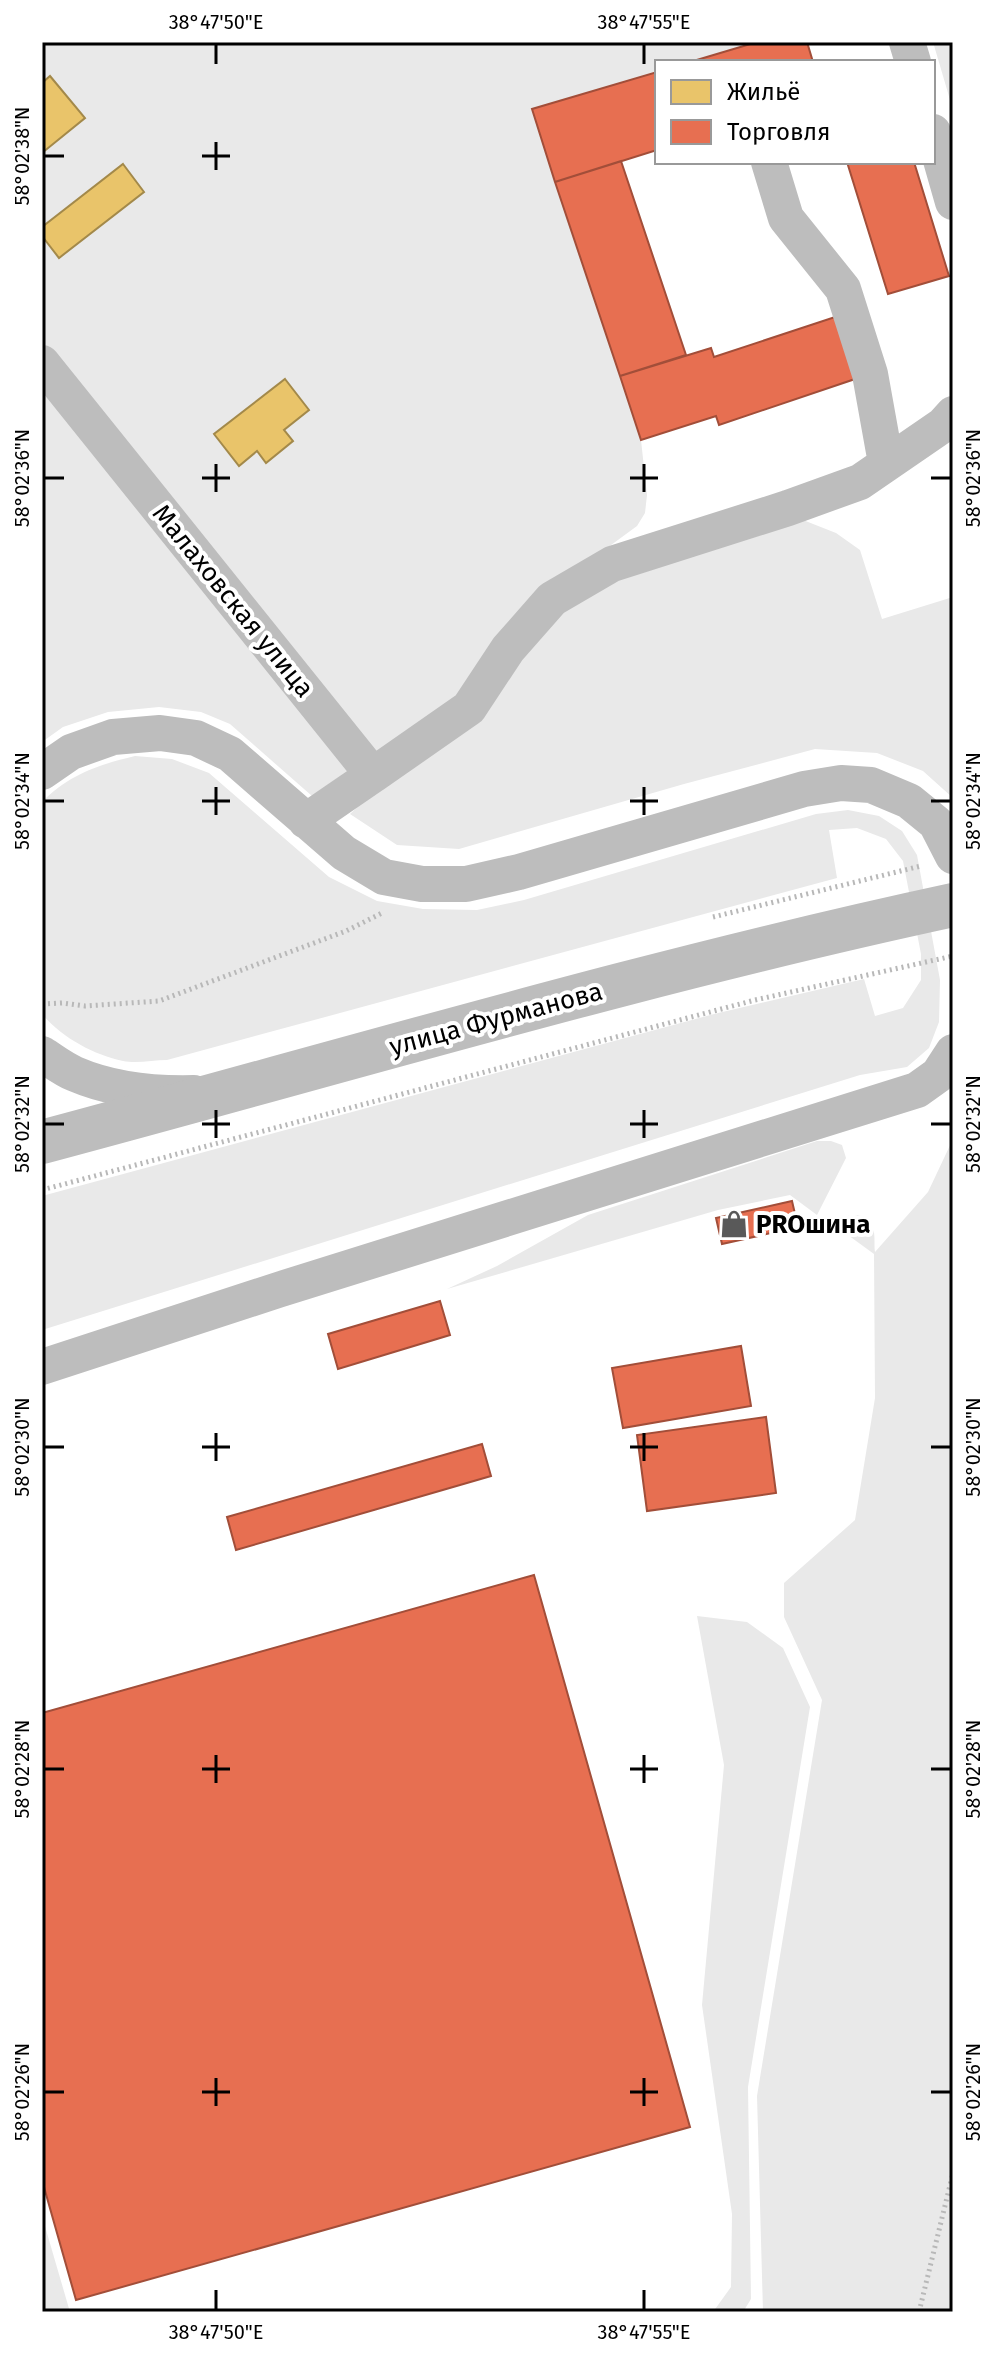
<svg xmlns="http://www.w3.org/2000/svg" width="995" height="2354" font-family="'Fira Sans',sans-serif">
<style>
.green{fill:#e9e9e9}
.homes{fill:#e9c46a;stroke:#a3894a;stroke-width:2}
.shops{fill:#e76f51;stroke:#a24e39;stroke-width:2}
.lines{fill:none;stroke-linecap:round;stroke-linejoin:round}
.path{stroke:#b8b8b8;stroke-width:5;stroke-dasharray:2 4;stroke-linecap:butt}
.minor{stroke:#bdbdbd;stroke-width:36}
.major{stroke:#bdbdbd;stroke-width:44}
.ticks{fill:none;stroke:#000;stroke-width:3}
.labels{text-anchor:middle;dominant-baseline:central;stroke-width:8;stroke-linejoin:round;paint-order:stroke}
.street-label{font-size:26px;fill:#000;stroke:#fff}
.poi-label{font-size:26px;font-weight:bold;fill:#000;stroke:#fff;text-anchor:start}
.neatline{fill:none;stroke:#000;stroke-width:3}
.ticks-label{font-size:20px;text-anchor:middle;fill:#000}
</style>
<rect width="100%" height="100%" fill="#fff"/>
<path class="green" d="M42,42H757L690,62H657V72L532,109L641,440L647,495L645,513L637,526L607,548L458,701L375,760L42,341Z
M933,42H953V110Z
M42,375L354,766L312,796L230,724L201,712L159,707L108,712L63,727L42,742Z
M803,520L836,533L860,550L882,619L953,597V798L923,771L877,753L815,749L684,784L459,849L397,845L350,814L519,658L559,609L618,579Z
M135,756L172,759L209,773L329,877L377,901L423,909L477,910L524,900L816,814L848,810L879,816L902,831L917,855L940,980L939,1022L929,1048L907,1067L860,1075L42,1330V1196L714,1014L864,979L875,1016L903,1008L921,980V954L903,861L886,839L857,828L829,830L837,878L167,1060C153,1060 137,1064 123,1061C94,1055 61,1037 42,1014V802C70,774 98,765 135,756Z
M953,1139V2312H763L757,2096L822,1700L784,1617V1583L855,1520L875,1398L874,1254L830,1222C846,1214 868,1208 874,1232C875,1239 874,1247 875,1252L928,1192Z
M817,1141H831L842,1145L846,1158L817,1215L790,1195L718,1210L447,1289L497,1266L588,1215Z
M697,1616L747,1622L783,1648L810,1707L748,2087L751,2299L743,2312H713L731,2287L732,2214L702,2005L724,1765Z
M42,2216L70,2312H42Z"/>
<path class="homes" d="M50,76L85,118L42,153V83Z
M123,164L144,192L59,258L42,236V227Z
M285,379L309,410L284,430L293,441L266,463L257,451L239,466L214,434Z"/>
<path class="shops" d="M757,42H807L813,62H690Z
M657,72V150L555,182L532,109Z
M621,161L686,355L620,376L555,182Z
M847,162H914L949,276L888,294Z
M835,317L855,379L719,425L716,416L641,440L620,376L711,348L714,357Z
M792,1201L798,1227L722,1244L716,1218Z
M440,1301L450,1335L338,1369L328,1334Z
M741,1346L751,1406L623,1428L612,1368Z
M766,1417L776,1493L647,1511L637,1435Z
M482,1444L491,1476L236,1550L227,1517Z
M534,1575L690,2127L76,2300L42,2180V1713Z"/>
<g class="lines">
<path class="path" d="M713,917L921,866
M42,1004L62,1003L85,1006L159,1001L346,931L382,913
M42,1190L755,1000L953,956
M919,2312L953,2173"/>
<path class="minor" d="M907,42L913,62
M933,132L953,202
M769,162L786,218L843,289L870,374L886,463
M42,363L373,775L306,821
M42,772L71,752L113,737L160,733L196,738L230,754L344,853L384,877L422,884H466L519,872L804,789L841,783L871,785L909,801L936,823L953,856
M373,775L469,708L508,649L552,599L612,564L788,508L860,482L943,425L953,414
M42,1054C53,1061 63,1069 75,1074C112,1090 154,1094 194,1093
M42,1367L278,1290L917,1090L938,1075L953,1052"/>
<path class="major" d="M42,1142C345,1061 646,971 953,905"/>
</g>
<path class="ticks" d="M216,44V64M644,44V64M216,142V170M44,156H64M202,156H230M216,464V492M644,464V492M44,478H64M202,478H230M630,478H658M931,478H951M216,787V815M644,787V815M44,801H64M202,801H230M630,801H658M931,801H951M216,1110V1138M644,1110V1138M44,1124H64M202,1124H230M630,1124H658M931,1124H951M216,1433V1461M644,1433V1461M44,1447H64M202,1447H230M630,1447H658M931,1447H951M216,1755V1783M644,1755V1783M44,1769H64M202,1769H230M630,1769H658M931,1769H951M216,2078V2106M644,2078V2106M44,2092H64M202,2092H230M630,2092H658M931,2092H951M216,2290V2310M644,2290V2310"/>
<defs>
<symbol id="shop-bare" viewBox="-9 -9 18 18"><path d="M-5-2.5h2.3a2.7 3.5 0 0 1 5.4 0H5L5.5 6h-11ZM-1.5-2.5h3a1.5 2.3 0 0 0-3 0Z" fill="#595959" stroke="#fff" stroke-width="2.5" paint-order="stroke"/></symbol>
</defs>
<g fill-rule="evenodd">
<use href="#shop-bare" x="714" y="1204" width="40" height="40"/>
</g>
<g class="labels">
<g class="street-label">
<text transform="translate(233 601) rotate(51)">Малаховская улица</text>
<text transform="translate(496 1019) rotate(-15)">улица Фурманова</text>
</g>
<g class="poi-label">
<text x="756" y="1224">PROшина</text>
</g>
</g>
<rect width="995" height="2354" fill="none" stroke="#ffffff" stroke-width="88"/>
<rect x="655" y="60" width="280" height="104" fill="#ffffff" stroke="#999999" stroke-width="2"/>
<rect x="671" y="80" width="40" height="24" fill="#e9c46a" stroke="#999999" stroke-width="2"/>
<text x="727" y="100" font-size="24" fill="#000000">Жильё</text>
<rect x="671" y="120" width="40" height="24" fill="#e76f51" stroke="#999999" stroke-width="2"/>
<text x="727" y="140" font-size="24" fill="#000000">Торговля</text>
<rect x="44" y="44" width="907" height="2266" class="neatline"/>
<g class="ticks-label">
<text x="216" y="29">38°47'50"E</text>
<text x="644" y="29">38°47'55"E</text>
<text transform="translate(22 156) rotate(-90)" y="7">58°02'38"N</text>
<text transform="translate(22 478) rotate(-90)" y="7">58°02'36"N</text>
<text transform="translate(973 478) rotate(-90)" y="7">58°02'36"N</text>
<text transform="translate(22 801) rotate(-90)" y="7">58°02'34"N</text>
<text transform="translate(973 801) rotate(-90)" y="7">58°02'34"N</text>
<text transform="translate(22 1124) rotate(-90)" y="7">58°02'32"N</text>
<text transform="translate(973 1124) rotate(-90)" y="7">58°02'32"N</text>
<text transform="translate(22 1447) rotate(-90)" y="7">58°02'30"N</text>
<text transform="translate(973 1447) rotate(-90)" y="7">58°02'30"N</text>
<text transform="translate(22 1769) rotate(-90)" y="7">58°02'28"N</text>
<text transform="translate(973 1769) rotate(-90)" y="7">58°02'28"N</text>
<text transform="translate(22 2092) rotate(-90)" y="7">58°02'26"N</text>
<text transform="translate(973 2092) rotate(-90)" y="7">58°02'26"N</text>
<text x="216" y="2339">38°47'50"E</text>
<text x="644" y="2339">38°47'55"E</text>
</g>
</svg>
